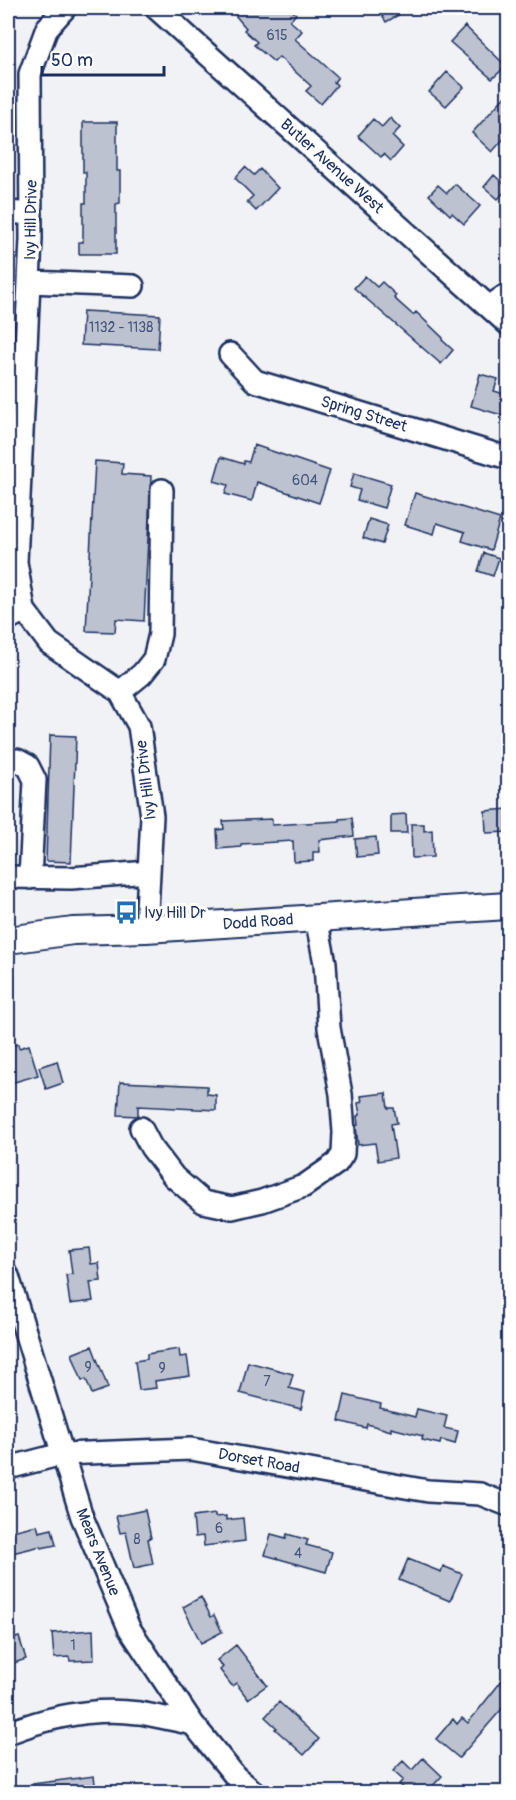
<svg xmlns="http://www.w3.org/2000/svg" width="516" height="1800" font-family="Pangolin,sans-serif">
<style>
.building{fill:#bcc2d0;stroke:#1b2f5e;stroke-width:1.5}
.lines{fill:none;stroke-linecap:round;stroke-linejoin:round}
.minor-casing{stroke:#1b2f5e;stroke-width:26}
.major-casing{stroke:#1b2f5e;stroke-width:30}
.minor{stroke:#fff;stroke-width:21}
.major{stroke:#fff;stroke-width:26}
.labels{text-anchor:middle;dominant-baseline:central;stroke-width:6;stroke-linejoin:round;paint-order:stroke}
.number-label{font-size:14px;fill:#43547a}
.street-label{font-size:16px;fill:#1b2f5e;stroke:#fff}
.poi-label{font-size:16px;fill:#1b2f5e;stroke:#fff;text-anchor:start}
</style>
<rect width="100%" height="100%" fill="#f1f2f5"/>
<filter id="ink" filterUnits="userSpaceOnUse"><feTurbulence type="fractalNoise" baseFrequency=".0167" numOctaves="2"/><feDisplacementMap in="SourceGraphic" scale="12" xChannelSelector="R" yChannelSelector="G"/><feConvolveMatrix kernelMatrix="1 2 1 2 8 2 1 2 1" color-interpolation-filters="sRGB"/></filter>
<g filter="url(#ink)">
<path class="building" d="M229,8H289L296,14L290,21L302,31L295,39L338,77L334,82L337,85L321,104L306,91L311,86L279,57L274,62L254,45L257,42L244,30L246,28Z
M378,8H411L386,22Z
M465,26L506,66L492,79L450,42Z
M447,72L464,87L446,106L429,92Z
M508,93V134L492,152L472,133Z
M390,118L400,128L392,136L403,147L391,161L384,154L381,157L358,136L373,119L382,127Z
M83,122H117V171H120V203L116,204V254H79V242H83V203H86V172H83Z
M245,167L254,175L260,169L278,188L256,211L247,202L253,196L235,178Z
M494,175L508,188L498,199L484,187Z
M455,184L480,206L464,224L452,213L450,215L429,195L438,185L447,193Z
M365,276L377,287L382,282L396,295L394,298L413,315L416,312L443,338L442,340L453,350L441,364L354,288Z
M83,311L160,315L158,349L81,345Z
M480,374L498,379L494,391L508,395V417L471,406Z
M254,445L330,471L319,503L257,482L252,501L225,494L228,485L214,481L221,457L244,464V461L249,462Z
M95,461L123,463L122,474L151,476L144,621L116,619L115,632L86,631Z
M354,473L391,484L384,508L357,500L360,490L350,487Z
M415,493L500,519L491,550L462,541L465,532L437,523L434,534L405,525Z
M369,519L388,525L382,544L363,538Z
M484,553L499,558L493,576L478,571Z
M50,735L76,736L71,862L46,861Z
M508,809V832L486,833L485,811Z
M406,814L407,833H391V815Z
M352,818L354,836L319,840L320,852H313V861L294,862L293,841L241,844V847L218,849L217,830L224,829L223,821L272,819V825L339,821V819Z
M411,824H424V831L432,830L433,857L412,858Z
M376,837L378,855L357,857L355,839Z
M18,1044L19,1048L29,1045L38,1075L8,1084V1047Z
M57,1061L63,1083L46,1089L39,1067Z
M120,1082L207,1086V1094L216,1095V1110L138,1106V1116L118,1115Z
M386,1093L388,1108H394L397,1123L391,1124L396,1158L378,1161L375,1143L358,1145L356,1126L358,1125L357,1116L360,1115L358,1103L362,1102L361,1096Z
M89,1248L91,1264L99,1263L101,1281L90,1282L93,1301L70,1304L66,1275L72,1274L69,1250Z
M92,1346L108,1388L92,1394L86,1379L82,1381L72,1354Z
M179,1349L180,1357L187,1356L190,1376L155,1381L156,1388L139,1390L135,1361L147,1359V1354Z
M248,1362L293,1374L289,1388L305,1392L301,1409L240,1393Z
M345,1395L381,1404L380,1408L415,1417L417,1409L447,1416L444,1428L458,1431L455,1444L441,1440L440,1444L422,1440L423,1436L391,1428V1431L367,1424L366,1428L339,1421Z
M145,1510L151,1538L148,1539L153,1564L134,1568L126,1532L120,1533L116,1516Z
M215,1514V1517L226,1516V1520L243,1518L245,1541L204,1546L203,1536L195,1537L193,1517Z
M37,1525L39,1532L52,1529L56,1545L41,1548V1546L8,1554V1532Z
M271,1534L286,1538L287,1534L308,1540L306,1545L332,1552L326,1572L265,1555Z
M408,1559L441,1572L443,1566L462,1574L450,1601L399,1580Z
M201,1597L211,1617L214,1615L222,1632L201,1643L183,1607Z
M93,1630L94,1660L70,1661L69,1657L54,1658L52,1633Z
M19,1637L26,1659L8,1665V1640Z
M236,1645L267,1685L248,1699L236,1683L232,1686L220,1670L223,1667L217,1660Z
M508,1673V1702L459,1758L436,1739L453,1719L457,1724L462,1718L468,1723Z
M279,1702L319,1739L304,1755L275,1729L277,1728L265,1717Z
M423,1758L442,1776L427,1792H408L399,1784L403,1780L393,1771L403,1761L412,1770Z
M94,1776L96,1792H34L33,1784Z"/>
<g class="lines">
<defs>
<path id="minor" d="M65,8L47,28L30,74L31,239L16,562L24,610L49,643L120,692L139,726L152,816L146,929
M156,8L508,324
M8,212L31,214
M29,282L133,286
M489,307L508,294
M230,354L255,381L508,458
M8,619L24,610
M120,692L142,674L154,659L160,634L162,490
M8,765L17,760L28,766L35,780L30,878
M8,877L71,878L149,872
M141,1128L151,1147L174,1177L203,1202L232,1208L262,1201L304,1186L337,1163L343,1154L344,1132L341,1094L329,1028L325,963L316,918
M8,1276L82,1517L129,1628L193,1724L236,1777L254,1792
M8,1468L62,1454L191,1449L428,1491L480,1494L508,1505
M8,1733C48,1717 95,1707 139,1713C157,1716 175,1720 193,1724"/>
<path id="major" d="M8,940L73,931L146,929L508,906"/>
</defs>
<use href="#minor" class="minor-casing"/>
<use href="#major" class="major-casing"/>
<use href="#minor" class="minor"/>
<use href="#major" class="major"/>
</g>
</g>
<defs>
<symbol id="bus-bare" viewBox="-9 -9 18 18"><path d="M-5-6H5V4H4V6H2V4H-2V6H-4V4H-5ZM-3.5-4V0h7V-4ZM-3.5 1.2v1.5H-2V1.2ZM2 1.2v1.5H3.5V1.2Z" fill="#1f6fb2" stroke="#fff" stroke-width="2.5" paint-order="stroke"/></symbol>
</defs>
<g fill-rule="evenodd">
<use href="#bus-bare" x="110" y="896" width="33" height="33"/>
</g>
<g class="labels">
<g class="number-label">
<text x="277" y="35">615</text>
<text x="121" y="327">1132 - 1138</text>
<text x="305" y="480">604</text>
<text x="88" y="1367">9</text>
<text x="162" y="1368">9</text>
<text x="267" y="1381">7</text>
<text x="219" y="1528">6</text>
<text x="137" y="1539">8</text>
<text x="298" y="1553">4</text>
<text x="73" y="1645">1</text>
</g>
<g class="street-label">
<text transform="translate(332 166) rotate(42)">Butler Avenue West</text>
<text transform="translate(31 220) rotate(-89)">Ivy Hill Drive</text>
<text transform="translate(364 414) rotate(17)">Spring Street</text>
<text transform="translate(146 780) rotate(-97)">Ivy Hill Drive</text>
<text transform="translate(258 922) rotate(-4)">Dodd Road</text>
<text transform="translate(259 1461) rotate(10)">Dorset Road</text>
<text transform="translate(98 1552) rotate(68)">Mears Avenue</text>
</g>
<g class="poi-label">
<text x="144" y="913">Ivy Hill Dr</text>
</g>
</g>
<rect width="516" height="1800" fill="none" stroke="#fff" stroke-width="30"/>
<rect x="15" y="15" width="486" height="1770" fill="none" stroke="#1b2f5e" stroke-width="2" filter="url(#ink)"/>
<path d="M42 66v9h122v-9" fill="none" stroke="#1b2f5e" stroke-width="3"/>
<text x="51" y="66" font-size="18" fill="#1b2f5e" stroke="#ffffff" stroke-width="4.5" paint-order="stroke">50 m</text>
</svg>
